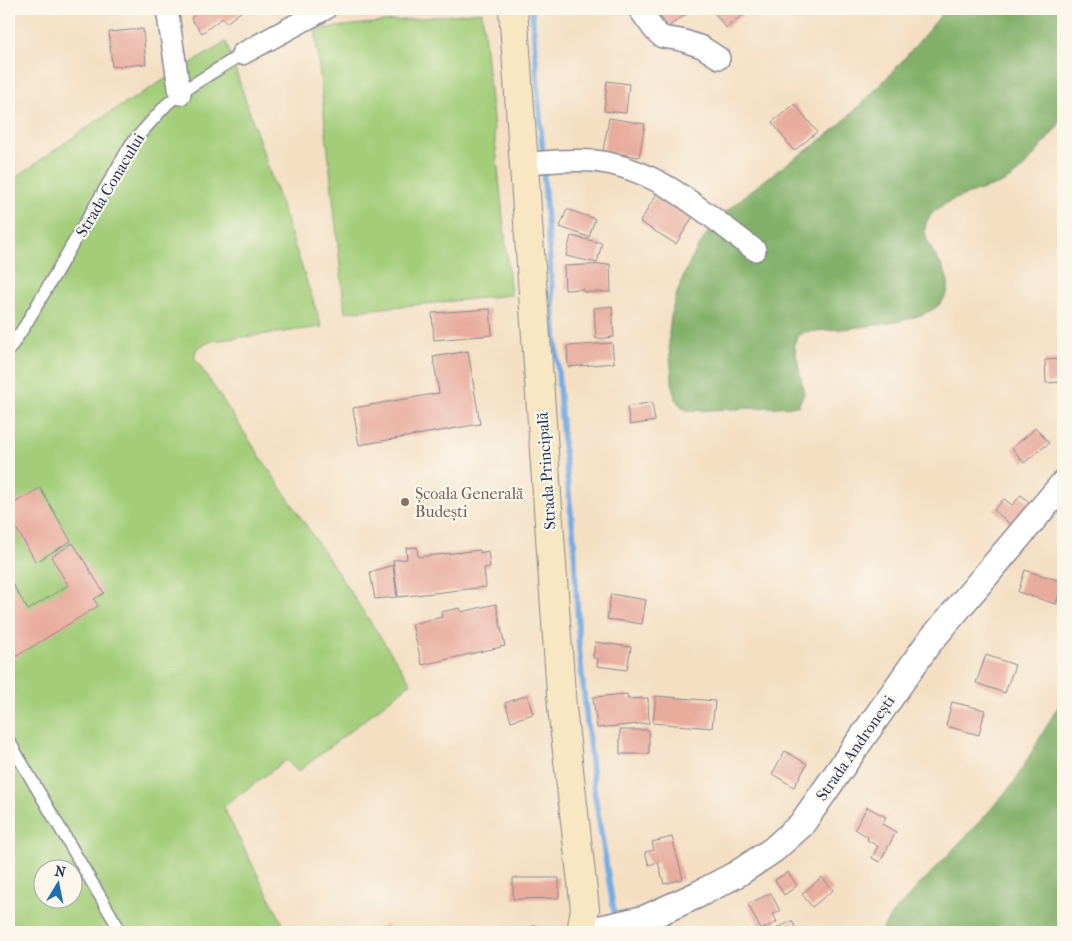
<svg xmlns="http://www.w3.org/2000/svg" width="1072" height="941" font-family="'IM FELL French Canon',serif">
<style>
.green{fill:#a3cd79;stroke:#5f7e6c;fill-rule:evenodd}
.forest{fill:#82b069;stroke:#4e7064}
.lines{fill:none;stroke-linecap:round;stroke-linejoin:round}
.stream{stroke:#75abe3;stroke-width:5.5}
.building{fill:#e8ac9d}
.service-casing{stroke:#888790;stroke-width:14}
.minor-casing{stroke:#888790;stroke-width:24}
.tertiary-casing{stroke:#888790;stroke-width:29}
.secondary-casing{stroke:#888790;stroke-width:30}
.service{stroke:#fff;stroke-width:11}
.minor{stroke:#fff;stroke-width:21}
.tertiary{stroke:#fff;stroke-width:26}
.secondary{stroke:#f7e8c3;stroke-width:28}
.education-dot{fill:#8d6e63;stroke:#fbf7ec;stroke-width:2}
.labels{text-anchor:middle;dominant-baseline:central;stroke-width:4.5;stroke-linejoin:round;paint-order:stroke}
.street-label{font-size:16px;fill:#1b2f5e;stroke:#fbf7ec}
.education-label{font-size:16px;fill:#785e54;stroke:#fbf7ec;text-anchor:start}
</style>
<rect width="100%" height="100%" fill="#fbf7ec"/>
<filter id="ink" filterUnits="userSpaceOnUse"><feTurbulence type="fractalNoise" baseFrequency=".02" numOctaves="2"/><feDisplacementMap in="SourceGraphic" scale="10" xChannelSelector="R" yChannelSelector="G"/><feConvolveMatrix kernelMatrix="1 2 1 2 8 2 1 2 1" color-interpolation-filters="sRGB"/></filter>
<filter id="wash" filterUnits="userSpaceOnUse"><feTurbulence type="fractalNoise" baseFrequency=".0096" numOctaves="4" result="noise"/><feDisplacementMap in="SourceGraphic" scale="20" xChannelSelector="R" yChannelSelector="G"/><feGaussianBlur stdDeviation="1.12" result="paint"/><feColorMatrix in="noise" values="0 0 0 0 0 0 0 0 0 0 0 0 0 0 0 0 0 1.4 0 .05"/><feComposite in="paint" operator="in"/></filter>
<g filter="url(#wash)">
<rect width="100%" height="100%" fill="#f4dfc3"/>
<path class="green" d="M482,12L511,295L345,312L315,29Z
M226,42L322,327L212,341L197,348L194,357L411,683L298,772L286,760L223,807L287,932H9V182L98,120ZM42,868H72V898H42Z"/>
<path class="forest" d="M946,9H1063C1063,35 1063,62 1063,88C1063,97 1065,109 1063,118C1062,122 1028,163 1023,168C1018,173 1009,180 1002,183C980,192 946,197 930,216C908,244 967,273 942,302C922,326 836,329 804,332L797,337L794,344L804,393L798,406L689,411C670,403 673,385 671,366C670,357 669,348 669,340C668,298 696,239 727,211C742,197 760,184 777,171C794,158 814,147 830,133C873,96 910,53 946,9Z
M1063,698V932H881L891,915L985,816L1015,781Z"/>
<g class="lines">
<path class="stream" d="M532,9L543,157
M543,166L563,439L574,540L579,646L594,789L615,918"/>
</g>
<g id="blocks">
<path class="building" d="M197,9H241L242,11L226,23L222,18L202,33L191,19Z
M663,9H693L668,27L660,16L665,12Z
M719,9H746L748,11L726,28L714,12Z
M143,29L146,64L112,67L109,32Z
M607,81L629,84L626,113L604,111Z
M795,104L817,132L794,151L772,122Z
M609,118L645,124L639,157L603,151Z
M659,190L696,212L676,244L640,222Z
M567,209L595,219L589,237L560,227Z
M571,236L602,243L597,263L566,256Z
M610,264L611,292H583V289L565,290L564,266Z
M612,306L614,337L596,339L594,308Z
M490,309L492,335L434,340L432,313Z
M612,343L614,363L568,367L567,346Z
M468,351L480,424L359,445L353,408L439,393L433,357Z
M1063,359V382L1046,383L1045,360Z
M652,402L655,421L630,425L627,407Z
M1036,428L1049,443L1024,463L1012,448Z
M40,488L71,541L36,562L9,516V506Z
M1021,495L1030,503L1011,525L994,510L1004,499L1012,505Z
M73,543L104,593L94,599L98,606L9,661V578L28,610L68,585L51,557Z
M417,547L418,557L480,550V553L488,551L490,567L484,568L486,587L398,597L393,560L407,559L406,548Z
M393,565L397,597L375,599L370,572Z
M1025,570L1063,582L1056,604L1018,592Z
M611,594L646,600L642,624L607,619Z
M496,604L505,646L422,665L412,624L442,617L441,612L460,608L461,612Z
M595,642L631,647L627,670L597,666L598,658H593Z
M986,655L1015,665L1005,693L976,683Z
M627,694L628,699L648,698L649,723L597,728L593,697Z
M527,695L533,714L511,721L505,703Z
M656,696L715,701L712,728L653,723Z
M952,702L985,710L979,735L946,726Z
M620,730H649V754H620Z
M785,751L807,764L794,787L772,774Z
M867,807L886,817L882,824L896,832L880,862L872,858L878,846L867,840L868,837L855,829Z
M672,837L683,879L664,884L658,862L649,865L645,852L654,850L652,842Z
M788,872L797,886L784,895L775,880Z
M822,877L833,890L812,907L802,894Z
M513,878H559V898L513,899Z
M771,893L780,911L773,914L777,922L761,930L748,904Z
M792,921L798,932H779L777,928Z
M385,924L395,932H378Z
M536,925L539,932H518Z"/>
</g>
</g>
<g filter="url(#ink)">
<use href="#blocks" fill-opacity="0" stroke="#888790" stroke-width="1"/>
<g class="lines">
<defs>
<path id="service" d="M9,350L26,324L131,144L167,104L189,87L242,54
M9,741L121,932"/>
<path id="minor" d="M167,9L180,94
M639,9L655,31L662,37L681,40L702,47L719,58
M242,54L325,9
M525,163C547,162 572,159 594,161C658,168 705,213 755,250"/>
<path id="tertiary" d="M587,932L644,919L697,895L737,874L773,850L801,825L927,645L1063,484"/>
<path id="secondary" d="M513,9L562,708L585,909L581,932"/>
</defs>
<use href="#service" class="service-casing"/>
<use href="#minor" class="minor-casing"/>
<use href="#tertiary" class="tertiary-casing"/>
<use href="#secondary" class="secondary-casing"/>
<use href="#service" class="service"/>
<use href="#minor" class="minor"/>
<use href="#tertiary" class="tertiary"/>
<use href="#secondary" class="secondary"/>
</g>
</g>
<circle class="education-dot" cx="405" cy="502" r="5"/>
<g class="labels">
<g class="street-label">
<text transform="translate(110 185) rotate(-59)">Strada Conacului</text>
<text transform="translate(546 471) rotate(-94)">Strada Principală</text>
<text transform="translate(855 748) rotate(-55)">Strada Andronești</text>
</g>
<g class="education-label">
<text x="415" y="493">Școala Generală<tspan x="415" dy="18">Budești</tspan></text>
</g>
</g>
<rect width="1072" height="941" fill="none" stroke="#fbf7ec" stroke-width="30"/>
<g transform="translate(58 884) rotate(10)"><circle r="24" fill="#fbf7ec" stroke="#a1a7b3"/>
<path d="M0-4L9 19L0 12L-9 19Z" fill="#1f6fb2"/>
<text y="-8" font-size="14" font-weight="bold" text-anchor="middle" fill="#1b2f5e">N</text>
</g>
</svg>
